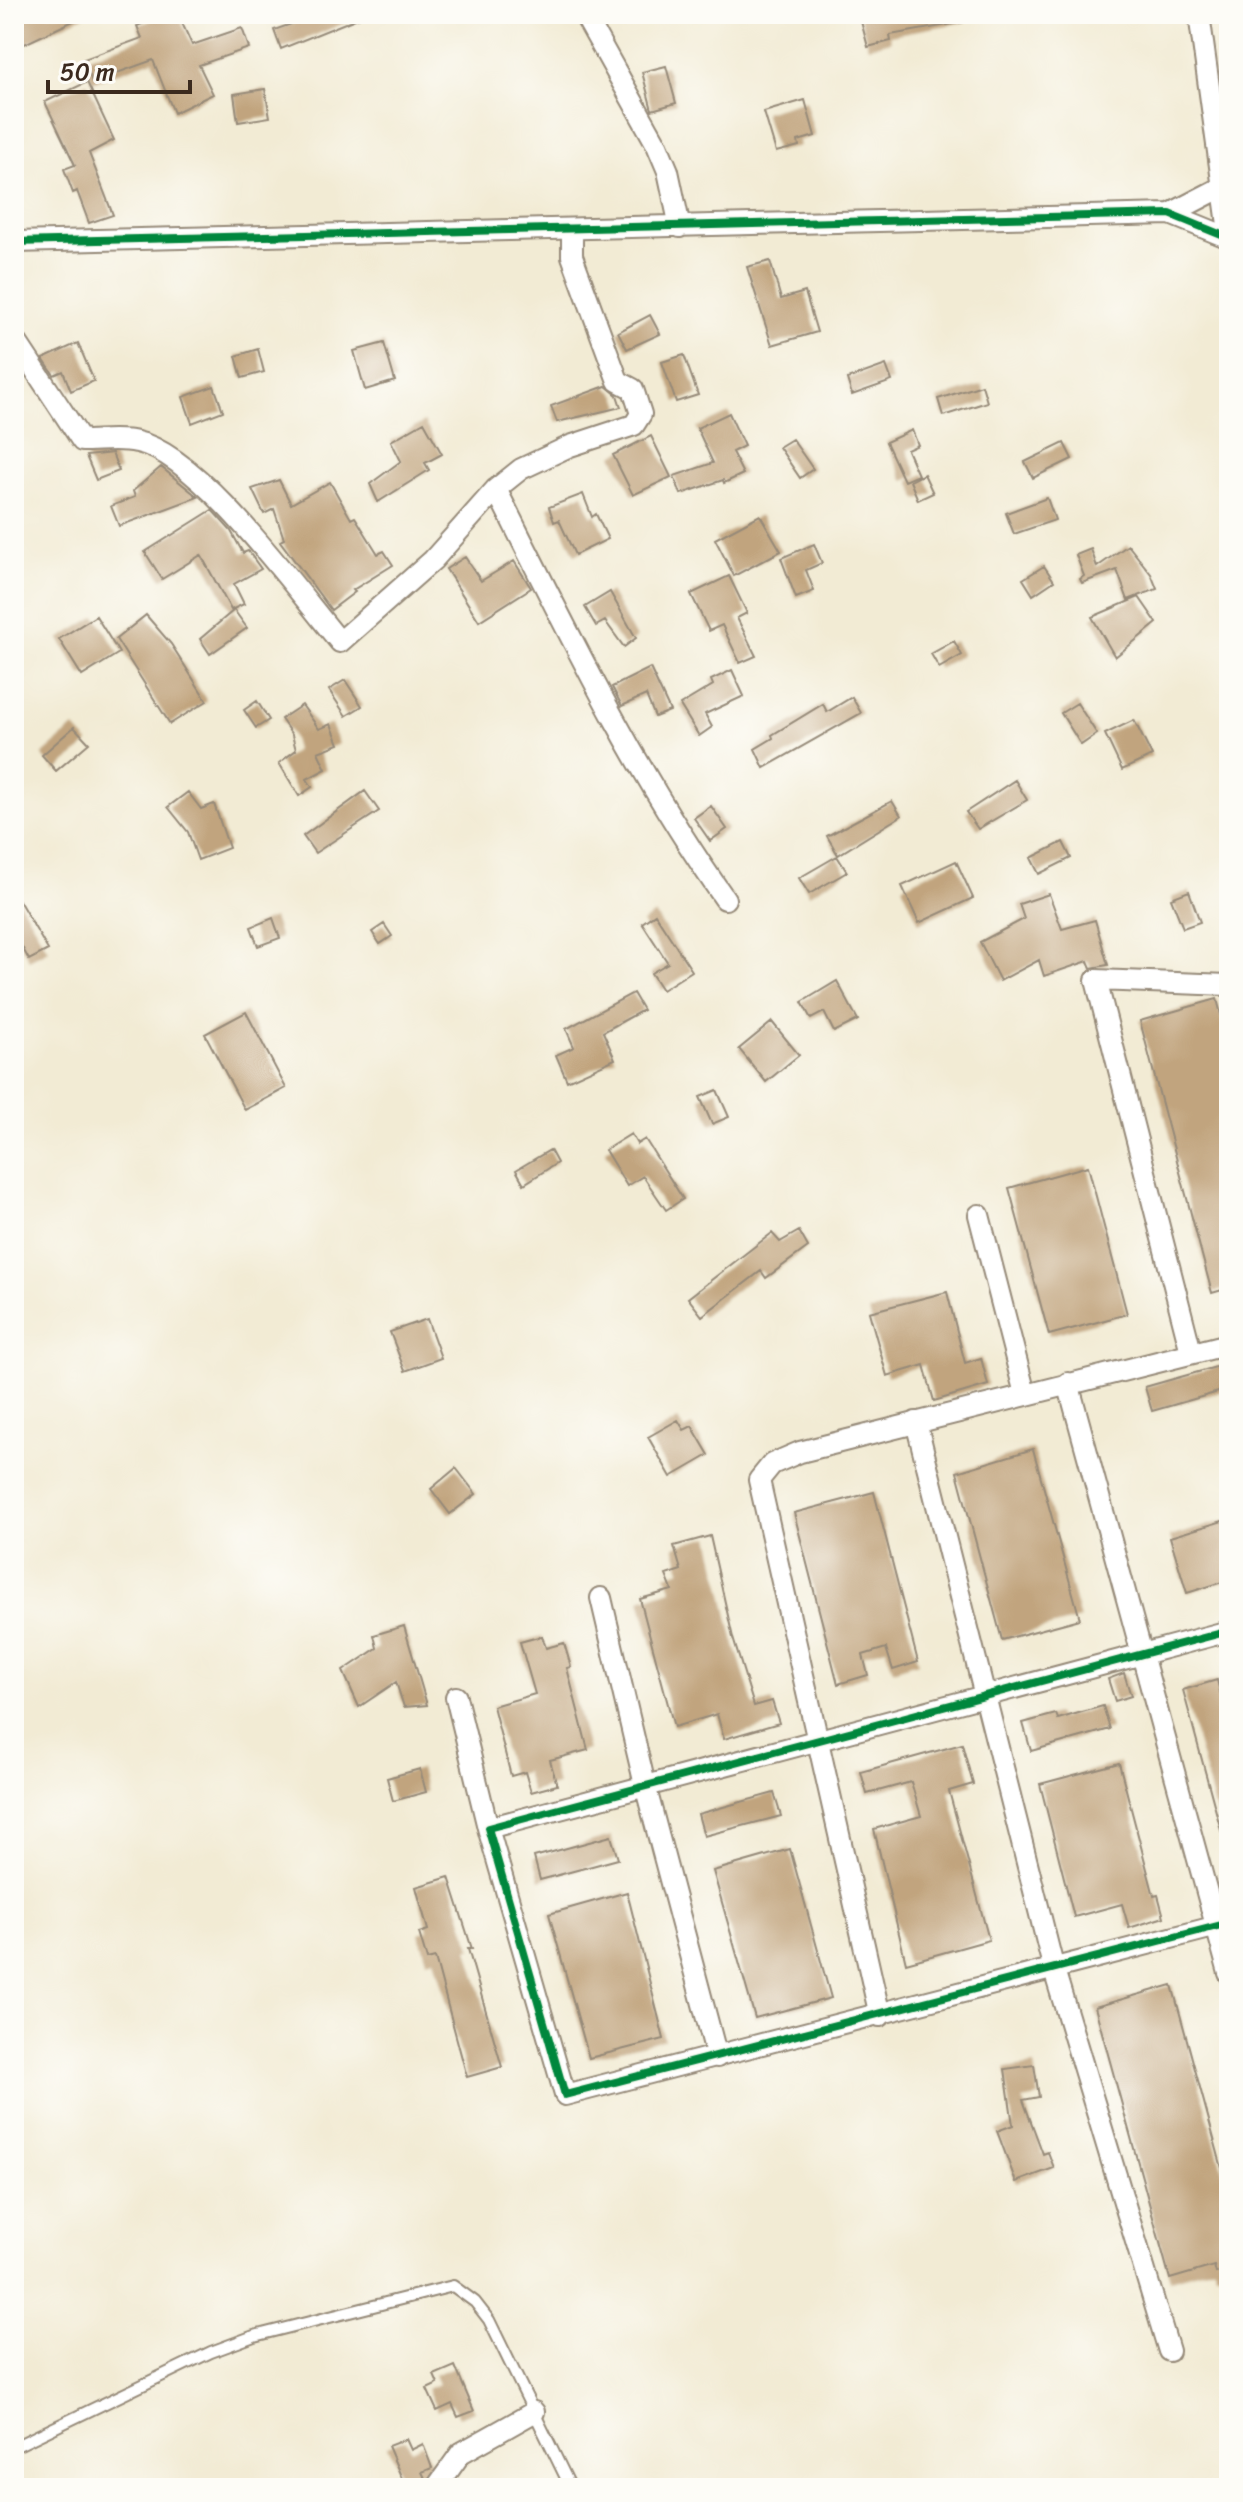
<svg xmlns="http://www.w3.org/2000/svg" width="1243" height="2502" font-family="Sriracha,sans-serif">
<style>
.building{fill:#c1a47e}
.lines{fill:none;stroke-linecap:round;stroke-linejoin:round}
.lane-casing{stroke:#968a79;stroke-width:14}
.street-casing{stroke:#968a79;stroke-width:24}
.lane{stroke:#fff;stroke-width:10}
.street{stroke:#fff;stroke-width:20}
.cycleway-casing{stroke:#fdfcf7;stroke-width:13}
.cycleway{stroke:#00873e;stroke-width:8}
</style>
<rect width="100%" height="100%" fill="#fdfcf7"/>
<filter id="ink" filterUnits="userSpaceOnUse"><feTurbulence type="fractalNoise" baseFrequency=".0125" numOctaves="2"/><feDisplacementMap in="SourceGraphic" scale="16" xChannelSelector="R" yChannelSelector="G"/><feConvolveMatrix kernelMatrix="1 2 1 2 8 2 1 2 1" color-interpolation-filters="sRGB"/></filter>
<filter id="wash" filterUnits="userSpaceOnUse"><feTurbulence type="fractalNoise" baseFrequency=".006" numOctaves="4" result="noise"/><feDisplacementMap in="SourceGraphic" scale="32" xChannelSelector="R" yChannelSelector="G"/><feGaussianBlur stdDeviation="1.8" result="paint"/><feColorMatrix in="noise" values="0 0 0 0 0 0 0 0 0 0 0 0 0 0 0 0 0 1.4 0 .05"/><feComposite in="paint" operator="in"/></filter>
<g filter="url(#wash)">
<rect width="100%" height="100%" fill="#f2ebd4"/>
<g id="blocks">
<path class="building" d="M14,14H88L14,49Z
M166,14H178L192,45L242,28L249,48L199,65L213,94L174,113L153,60L92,82L84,59L142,38L137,26Z
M304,14H365V15L281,49L274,30L306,19Z
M859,14H964L965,22L890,35L891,41L868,47Z
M666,66L676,103L652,110L642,72Z
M87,82L114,140L89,153L113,215L89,223L77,191L73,193L64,169L75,165L45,102Z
M265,89L270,117L238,122L234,94Z
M805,100L815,136L798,141L799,146L776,152L764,112Z
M770,261L781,299L805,292L817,332L772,345L747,267Z
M650,315L660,334L627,349L618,332Z
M78,343L94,381L71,391L63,371L54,375L43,359Z
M384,343L395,381L365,390L354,351Z
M258,349L264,372L242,378L236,356Z
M684,355L698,395L676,402L662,362Z
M886,365L892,381L852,395L847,379Z
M982,385L987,402L943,416L938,399Z
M214,386L223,411L192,423L183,397Z
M606,386L617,395L621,407L557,422L551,406Z
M729,413L744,446L732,452L743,474L724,483L723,480L681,494L674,476L713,463L697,428Z
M424,422L442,454L425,463L429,470L378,502L370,484L401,461L391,441Z
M912,430L918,445L907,450L918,475L904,481L886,442Z
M651,436L671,477L633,495L613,455Z
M792,439L813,469L800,478L779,447Z
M1064,443L1072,459L1033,478L1025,462Z
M112,453L119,471L96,480L86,456Z
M161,467L198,497L119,526L111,506L135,497L133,491Z
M924,474L933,493L918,500L910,481Z
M279,480L291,504L330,482L351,519L355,517L378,554L384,551L393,565L353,590L355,592L331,610L280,541L284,539L274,509L264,514L252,489Z
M583,494L592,517L596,514L608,539L575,555L559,520L554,522L549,507Z
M1047,498L1055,520L1014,534L1006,513Z
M212,510L231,531L243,553L248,551L261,569L234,584L244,604L231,610L201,555L162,579L145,552Z
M760,515L781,551L734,576L715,539Z
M814,544L822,563L806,570L814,591L796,598L781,558Z
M1128,545L1151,574L1157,589L1128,600L1117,570L1082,583L1080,579L1084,576L1076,555L1091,549L1097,567Z
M465,557L481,581L514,561L531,588L479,621L446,569Z
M1044,566L1054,581L1033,595L1023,579Z
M729,576L747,613L737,618L756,656L740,663L722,625L709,631L691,594Z
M610,592L636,638L624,647L605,621L596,626L585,607Z
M1139,597L1157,623L1115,657L1092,617Z
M234,610L247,628L210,654L200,639Z
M146,615L171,644L207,701L170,724L116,639Z
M96,616L119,653L82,676L59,639Z
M954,641L962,655L939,668L931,654Z
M650,668L670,711L655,717L646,695L622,706L612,687Z
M732,670L744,696L705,714L712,727L699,736L680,705L713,685L711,680Z
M345,680L362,706L346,716L329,690Z
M852,697L861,713L764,768L755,749L773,738L772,735L823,704L827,712Z
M257,701L269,720L256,728L244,710Z
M1077,703L1097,734L1081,745L1061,713Z
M302,705L319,729L331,724L339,744L318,752L326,769L307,779L312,787L299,796L279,763L296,750L292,735L281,719Z
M1134,720L1152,756L1122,770L1105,734Z
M74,727L89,743L56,771L42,755Z
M1015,780L1027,800L978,829L966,812Z
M365,791L379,811L315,853L303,836Z
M188,792L201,809L214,804L229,848L198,860L188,832L168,807Z
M892,801L901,816L838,855L827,836Z
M711,806L727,829L710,841L694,818Z
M1063,842L1071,858L1039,874L1031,858Z
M837,856L847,872L809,894L799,878Z
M956,861L973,898L919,923L902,886Z
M1189,891L1200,922L1183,928L1171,898Z
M14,892L48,950L29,960L14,932Z
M1049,894L1062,929L1095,920L1108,965L1091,968L1088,961L1044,976L1039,960L1000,981L980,942L1024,919L1019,904Z
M655,914L692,971L662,990L651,973L668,963L642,923Z
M273,918L280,938L258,946L251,927Z
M384,924L392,936L380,944L372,932Z
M837,981L858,1020L834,1032L824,1012L811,1019L802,1002Z
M633,993L643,1010L603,1032L615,1059L567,1081L556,1055L574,1047L566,1029Z
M1217,999L1229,1046V1288L1212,1293L1140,1021Z
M246,1012L286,1088L245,1110L205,1034Z
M772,1022L799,1055L766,1082L739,1049Z
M717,1090L729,1117L712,1124L700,1097Z
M631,1134L637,1144L645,1139L683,1199L666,1210L643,1176L627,1186L605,1150Z
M550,1150L557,1163L524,1184L516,1170Z
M1088,1166L1127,1314L1049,1335L1009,1188Z
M799,1231L808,1247L766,1278L761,1271L702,1316L688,1298L772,1233L780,1242Z
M947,1292L965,1363L981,1358L988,1385L934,1401L924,1365L887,1376L869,1312Z
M427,1319L441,1358L405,1371L390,1332Z
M1223,1365L1229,1389L1152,1411L1145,1387Z
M678,1420L684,1430L692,1426L709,1455L671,1477L648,1437Z
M1033,1449L1080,1619L1002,1640L957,1472Z
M456,1468L476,1494L450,1514L431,1489Z
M874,1492L918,1662L893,1670L886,1648L863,1655L868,1675L838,1684L794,1513Z
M1229,1519V1580L1187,1593L1170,1537Z
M710,1536L733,1638L754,1706L772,1701L779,1723L724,1739L717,1714L674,1727L640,1599L672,1590L666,1575L681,1570L674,1546Z
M404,1626L427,1705L404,1707L396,1682L359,1707L343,1671L377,1648L374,1635Z
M542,1636L546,1648L564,1643L571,1667L567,1668L588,1750L550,1760L557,1785L531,1792L525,1772L511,1776L493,1706L535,1694L520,1642Z
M1124,1673L1131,1696L1115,1701L1108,1679Z
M1217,1680L1229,1726V1845H1225L1183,1690Z
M1103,1706L1110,1729L1031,1751L1023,1723L1056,1714L1058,1719Z
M962,1744L973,1784L949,1791L989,1940L906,1963L874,1829L921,1816L911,1782L867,1794L861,1772Z
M1119,1763L1154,1896L1158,1895L1164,1917L1129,1928L1122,1904L1074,1917L1040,1784Z
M420,1769L426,1792L393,1801L387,1778Z
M774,1793L781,1816L704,1836L698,1814Z
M611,1836L618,1859L540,1880L534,1857Z
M790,1849L831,1998L755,2018L713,1871Z
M449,1877L472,1949H468L502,2067L467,2077L435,1958L427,1960L419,1933L428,1930L416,1887Z
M627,1892L664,2039L589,2058L549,1914Z
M1172,1985L1229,2194V2269L1216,2273L1214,2266L1170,2279L1095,2007Z
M1034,2065L1039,2097L1023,2100L1043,2154L1048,2152L1054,2168L1016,2182L997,2131L1013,2125L1005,2069Z
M455,2366L474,2411L458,2417L452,2404L437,2411L427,2389L438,2384L434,2375Z
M406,2439L411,2450L423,2444L432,2468L422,2472L426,2480L423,2488H406L388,2446Z"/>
</g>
</g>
<g filter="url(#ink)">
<use href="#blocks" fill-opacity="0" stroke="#968a79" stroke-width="2"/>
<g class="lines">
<defs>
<path id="lane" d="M14,2447L211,2352L254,2336L453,2286L475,2302L489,2320L571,2488"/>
<path id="street" d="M584,14L657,145L668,171L680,227
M1199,14L1229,232
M1170,214L1222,187
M14,242L1170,214L1229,238
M14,338L82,441C99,441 121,438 137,442C199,454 297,591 340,642L433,560L496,489L521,469L570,446L634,425L641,414L633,389L618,381L572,256V229
M496,489C566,628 635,772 725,899
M979,1215L1025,1394
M1191,1352L1096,980L1229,985
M1068,1383L1229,1973
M916,1422L1054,1970L1169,2351
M601,1598L645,1785L717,2057
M1229,1631L488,1828L565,2095L1229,1923
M456,1697L488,1828
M880,2016L759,1480L772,1464L800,1452L1229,1344
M436,2488L461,2453L534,2412"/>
</defs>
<use href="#lane" class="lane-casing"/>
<use href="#street" class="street-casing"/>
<use href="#lane" class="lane"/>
<use href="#street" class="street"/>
<defs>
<path id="cycleway" d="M14,242L1170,214L1229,238
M1229,1631L488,1828L565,2095L1229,1923"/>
</defs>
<use href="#cycleway" class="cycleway-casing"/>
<use href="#cycleway" class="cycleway"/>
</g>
</g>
<rect width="1243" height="2502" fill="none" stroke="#fdfcf7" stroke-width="48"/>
<path d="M48 80v12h142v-12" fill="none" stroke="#3b2a1e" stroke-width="4"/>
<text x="60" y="80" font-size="24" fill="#3b2a1e" stroke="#fdfcf7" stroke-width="6" paint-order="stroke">50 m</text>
</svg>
